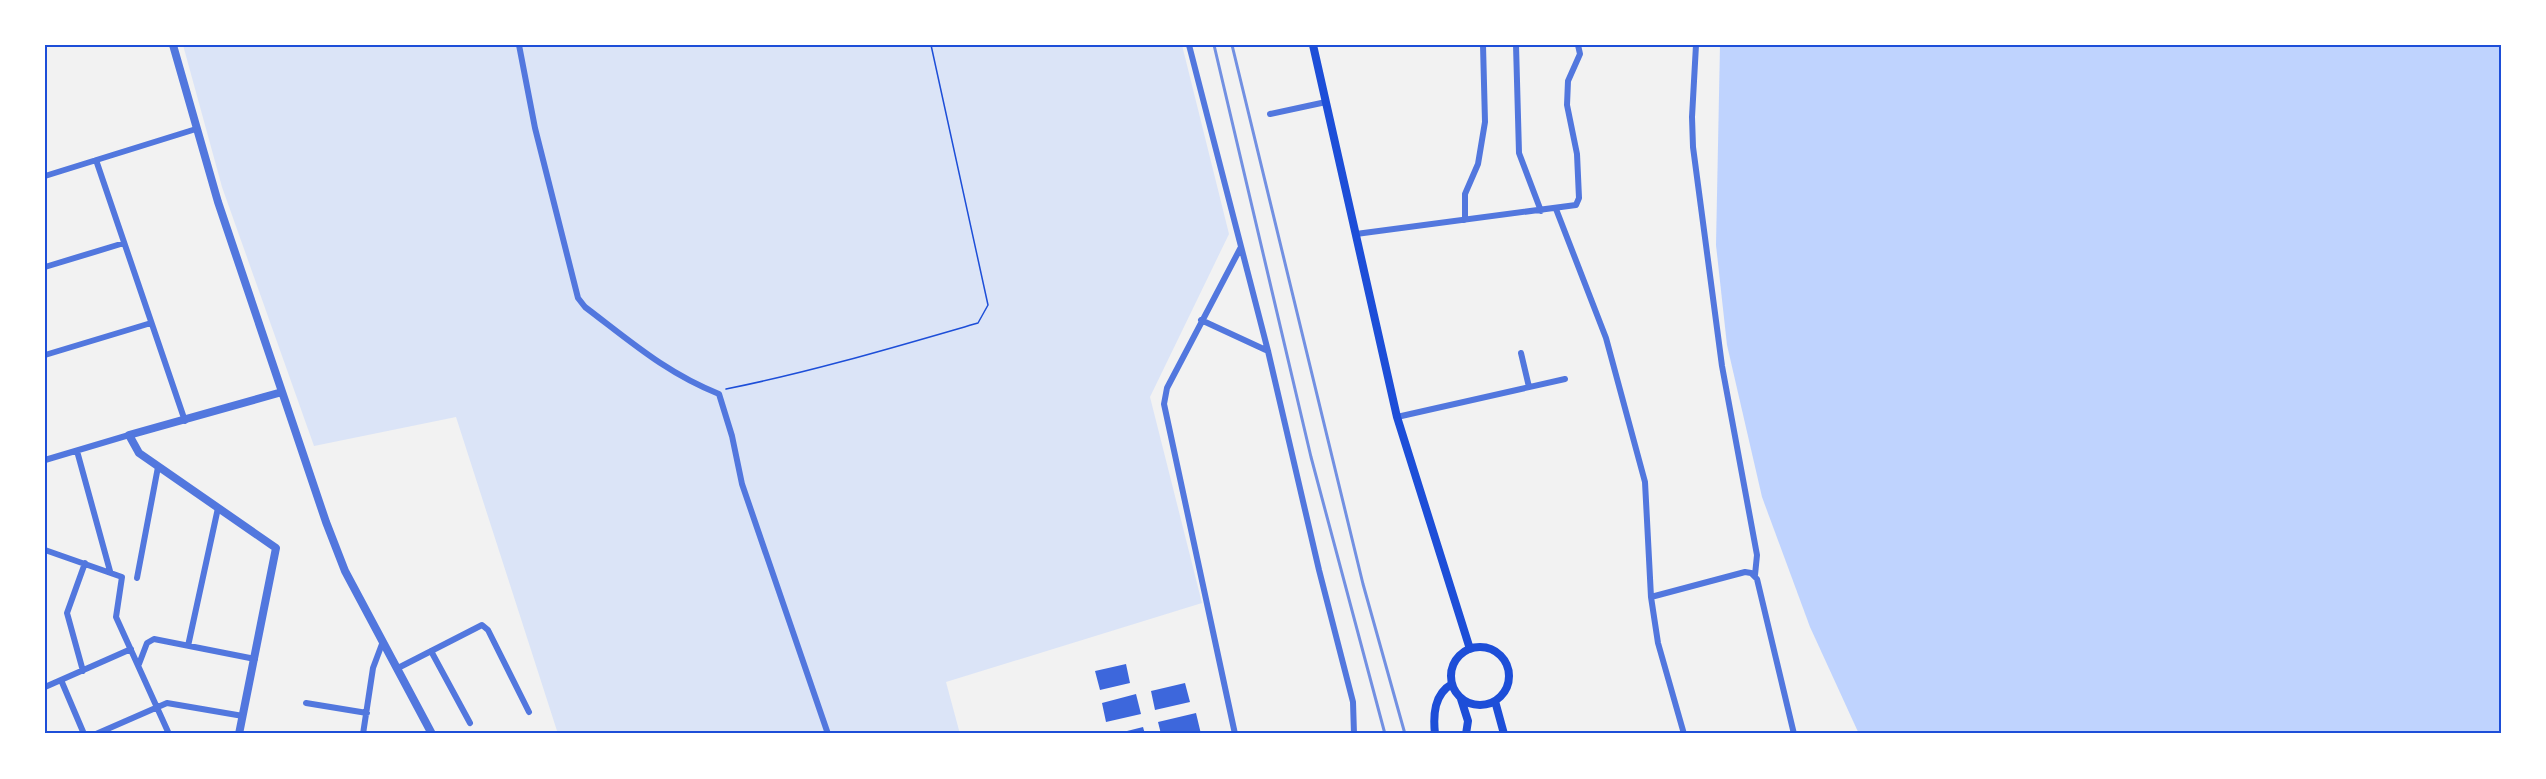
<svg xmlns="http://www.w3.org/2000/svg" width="2546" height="779" font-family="'Crimson Pro',serif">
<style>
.green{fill:#dbe4f7}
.water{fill:#bfd3fe}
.building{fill:#3d67dc}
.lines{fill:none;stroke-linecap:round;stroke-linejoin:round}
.path{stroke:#1d4ed8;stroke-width:1.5}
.minor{stroke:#5277de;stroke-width:6}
.tertiary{stroke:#5277de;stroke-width:8}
.secondary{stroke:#1d4ed8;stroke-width:8}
.rail{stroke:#7290e2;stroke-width:3}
.neatline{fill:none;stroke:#1d4ed8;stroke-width:2}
</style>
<rect width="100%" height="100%" fill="#f2f2f2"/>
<path class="green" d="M183,45H1182L1229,234L1150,397L1202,603L946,682L960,734H558L456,417L314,446L222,187Z"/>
<path class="water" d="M1720,45H2501V734H1859L1810,627L1762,497L1727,345L1716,245Z"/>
<path class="building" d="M1126,664L1130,683L1100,690L1095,671Z
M1185,683L1190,702L1155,710L1151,691Z
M1136,694L1141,714L1106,722L1102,703Z
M1196,713L1201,734H1161L1158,722Z
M1143,727L1145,734H1119V733Z"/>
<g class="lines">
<path class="path" d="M726,389C811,372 895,347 978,323L988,305L931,45"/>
<path class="minor" d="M519,45L535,128L578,298L585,307C630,341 666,373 719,394L732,436L742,484L828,734
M1189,45L1268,351L1319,570L1353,702L1354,734
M1516,45L1519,153L1541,211
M1696,45L1692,117L1693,147L1722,366L1757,555L1755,575
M1270,114L1326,102
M96,160L185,421
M45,176L196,129
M1556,209L1606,338L1645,482L1651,597L1658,643L1684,734
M1465,220V194L1478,164L1485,122L1483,45
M1356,234L1576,205L1579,198L1577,154L1567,105L1568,81L1580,54L1578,45
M45,267L124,243
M1201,320L1268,351
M1521,353L1529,387
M45,355L151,323
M1397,417L1565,379
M77,451L110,571
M45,460L129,435
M45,550L122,577L116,617L169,734
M137,578L158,467
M1651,597L1745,572L1751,573L1757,579L1794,734
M188,646L218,508
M431,651L470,723
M139,664L147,643L154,639L255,659
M398,668L482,625L488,630L529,712
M83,671L67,613L85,563
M61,680L84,734
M45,687L131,649
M306,703L367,713
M96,734L167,703L243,716
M363,734L373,668L382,644
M1235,734L1164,404L1167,388L1241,247"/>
<path class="tertiary" d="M173,45L218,202L326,522L345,571L432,734
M239,734L276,548L139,453L129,435L282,392"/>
<path class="secondary" d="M1313,45L1397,417L1470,649
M1451 676a29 29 0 1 1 58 0a29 29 0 1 1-58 0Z
M1461,699L1468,721L1466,734
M1495,701L1504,734
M1435,734C1433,715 1434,694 1452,684"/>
<path class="rail" d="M1214,45L1311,457L1385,734
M1232,45L1363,584L1405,734"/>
</g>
<rect width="2546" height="779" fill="none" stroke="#ffffff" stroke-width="93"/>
<rect x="46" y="46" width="2454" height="686" class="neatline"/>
</svg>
